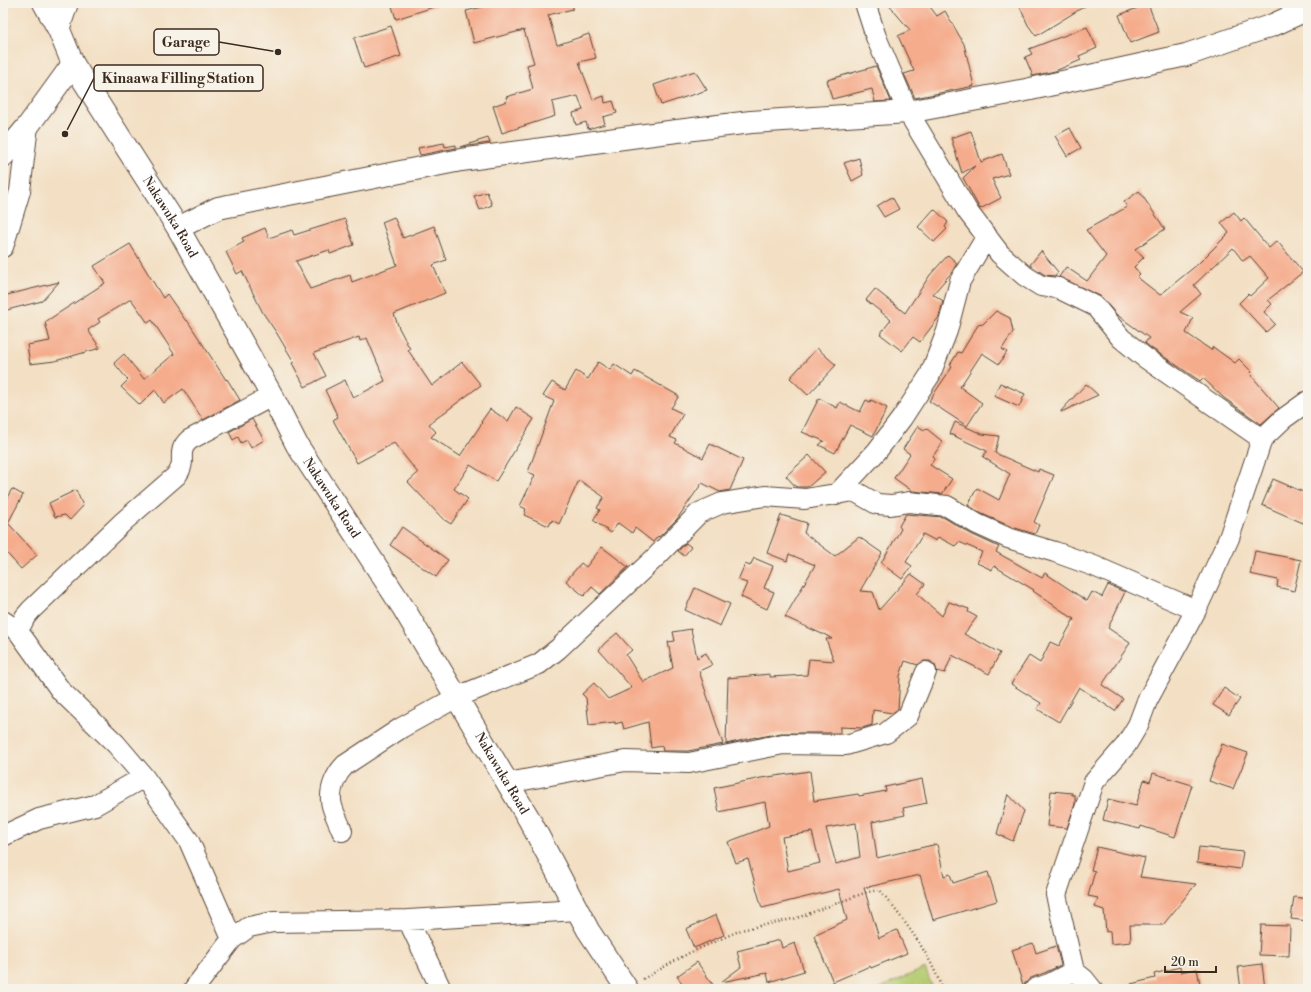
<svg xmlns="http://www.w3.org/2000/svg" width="1311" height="992" font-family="'Libre Bodoni',serif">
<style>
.grass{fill:#b4ca6e;stroke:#787a46}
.building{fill:#f5ac8c;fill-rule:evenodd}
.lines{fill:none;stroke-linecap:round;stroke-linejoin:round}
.street-casing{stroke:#574537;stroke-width:22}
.secondary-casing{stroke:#574537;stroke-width:24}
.path{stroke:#574537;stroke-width:2.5;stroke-dasharray:1 3;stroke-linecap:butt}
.street{stroke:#fff;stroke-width:20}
.secondary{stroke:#fff;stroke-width:22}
.labels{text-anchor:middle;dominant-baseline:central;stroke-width:3;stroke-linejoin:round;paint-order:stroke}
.street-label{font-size:13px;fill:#3b2a1e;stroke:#f7f3e8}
.leader{fill:none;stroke:#3b2a1e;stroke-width:1.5}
.callout-dot{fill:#3b2a1e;stroke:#f7f3e8;stroke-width:1.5}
.callout{fill:#f7f3e8;stroke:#3b2a1e;stroke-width:1.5}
.callout-label{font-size:14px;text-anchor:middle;font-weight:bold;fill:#3b2a1e}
</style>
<rect width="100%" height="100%" fill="#f7f3e8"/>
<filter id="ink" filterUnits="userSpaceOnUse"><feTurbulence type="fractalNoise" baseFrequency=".025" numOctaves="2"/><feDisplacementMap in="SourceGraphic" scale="8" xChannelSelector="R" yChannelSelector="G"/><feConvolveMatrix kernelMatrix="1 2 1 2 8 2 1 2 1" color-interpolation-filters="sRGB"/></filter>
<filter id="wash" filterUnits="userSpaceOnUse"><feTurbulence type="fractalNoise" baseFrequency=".012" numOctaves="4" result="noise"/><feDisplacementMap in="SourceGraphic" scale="16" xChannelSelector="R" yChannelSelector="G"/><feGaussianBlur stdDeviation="0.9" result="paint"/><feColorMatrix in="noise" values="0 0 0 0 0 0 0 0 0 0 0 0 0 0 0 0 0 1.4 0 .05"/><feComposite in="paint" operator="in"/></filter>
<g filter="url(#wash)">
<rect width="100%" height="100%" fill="#f3dfc3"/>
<path class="grass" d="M925,968L933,989H878Z"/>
<g id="blocks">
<path class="building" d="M391,3H437V6L396,19Z
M499,3H573V9L548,15L557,45L589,34L596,58L579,62L593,100L604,96L605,103L613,101L617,113L603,117L605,124L588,129L586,122L576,125L573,113L583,110L578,96L552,102L555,116L502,133L493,106L507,101L506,97L533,89L527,65L534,63L524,30L474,43L466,11Z
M887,3H927L937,16L945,11L964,44L974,86L915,98L904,74L914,71L898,36L910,30Z
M1018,3H1090L1036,36L1028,25Z
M1148,4L1159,32L1130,43L1119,15Z
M391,26L401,56L364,68L354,38Z
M1087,27L1097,48L1079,56L1081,60L1055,71L1033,76L1025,57L1032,54L1029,49Z
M876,66L891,101L875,102L872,89L832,99L827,80Z
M695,71L707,90L661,105L654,85Z
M1070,128L1081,148L1067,156L1055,136Z
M971,131L981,162L1002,154L1009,174L992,179L1001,198L980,209L963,178L975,166L962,173L951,138Z
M488,138L490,143L460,147Z
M444,143L445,147L456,145V148L420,155L418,148Z
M859,158L863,175L852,181L844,163Z
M1139,191L1165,229L1135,249L1144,257L1134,267L1140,274L1137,277L1160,295L1198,264L1229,233L1221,223L1234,212L1241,221L1244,218L1269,248L1277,241L1303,272L1268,300L1272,304L1264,312L1275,324L1266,332L1239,303L1248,294L1250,296L1269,278L1250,256L1243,261L1233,248L1194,285L1201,294L1180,312L1193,318L1186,333L1211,350L1213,347L1235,363L1239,359L1252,372L1250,374L1279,408L1261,424L1224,398L1203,378L1200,381L1151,348L1145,343L1149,338L1117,315L1100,296L1059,277L1066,267L1087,281L1106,256L1086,230L1127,207L1124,202Z
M487,192L492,205L480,210L474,196Z
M892,197L899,209L884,217L877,206Z
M934,209L948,222L945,227L947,229L934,242L918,227Z
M394,217L403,238L434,226L446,260L433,265L445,293L394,314L399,328L410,349L408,350L432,386L462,362L481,385L429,424L436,432L431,437L460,456L482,423L481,422L490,409L508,421L516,407L534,419L496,481L470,465L454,489L468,499L451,524L443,519L408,482L418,473L394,443L357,463L333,420L338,417L325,390L345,380L353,398L385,381L367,338L360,341L359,337L314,353L326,376L305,387L292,363L294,362L276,332L263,313L242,271L237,274L226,252L244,242L242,238L265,228L269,238L292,230L294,235L345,219L354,245L330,254L329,250L296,261L310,289L350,275L352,282L397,265L382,222Z
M130,244L163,298L167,294L186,321L187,320L226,380L227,379L240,400L203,420L183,389L164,403L155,390L140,405L121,387L128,380L114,363L124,354L144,379L174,354L152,320L148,323L131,299L98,319L100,322L88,330L100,348L55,361L30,364L27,345L50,341L45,322L105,283L94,266Z
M1041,251L1058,272L1055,276L1045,275L1030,265Z
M948,255L957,263L952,272L933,294L943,301L939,317L920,342L913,337L902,351L880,334L891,320L866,300L875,289L905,313L930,275Z
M59,282L42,301L3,311V296Z
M996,311L1010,318L1013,332L1002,349L1007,352L999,364L982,353L960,387L982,403L967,426L929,401L952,367L950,365L958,352L961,353L978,325L983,324Z
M817,348L836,365L808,395L790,378Z
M598,362L610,370L614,364L632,376L635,371L679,396L671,408L683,414L670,437L677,440L675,443L703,458L710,444L743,460L730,490L720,492L702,483L677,519L659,537L658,536L653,542L635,528L632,533L618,523L611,533L593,520L600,510L597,508L604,497L579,480L559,524L552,520L549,526L524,515L526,509L520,506L535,475L528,472L554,401L543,396L552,382L565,390L576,371L588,379Z
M1000,383L1025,394L1019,407L994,396Z
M1086,384L1098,395L1061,412V411Z
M819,398L837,408L840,402L860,412L866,400L870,402L871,400L887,408L873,436L850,425L835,453L819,445L824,441L802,432Z
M252,419L264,440L251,448L247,440L241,443L238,437L233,440L229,432Z
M955,422L982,434L999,436L995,453L1038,472L1039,469L1054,475L1034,522L1039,525L1035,534L1012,527L982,514L968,505L977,488L999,500L1010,474L983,457L987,451L950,434Z
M918,426L924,430L927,429L943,442L933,456L935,458L930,465L952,479L942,494L912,491L894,478L910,454L903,449Z
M809,455L825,472L808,487H796L786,476Z
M1273,479L1308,494V512L1303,523L1262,505Z
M12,489L23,495L8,523L37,555L21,569L3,549V504Z
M76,490L83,506L70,520L65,515L55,517L49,503Z
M906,514L943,517L971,534L999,547L996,552L1042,578L1045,573L1087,601L1092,592L1102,597L1108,585L1125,592L1108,628L1130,643L1102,685L1123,699L1115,711L1079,687L1059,722L1037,709L1041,703L1011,684L1029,656L1040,663L1050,642L1059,646L1074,619L1033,591L1034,590L994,566L992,570L977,563L982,552L959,542L955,546L938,537L936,541L923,534L906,562L912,566L902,579L881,563L901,529L899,526Z
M781,515L807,523L804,533L835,556L859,537L882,553L860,591L873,592L879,610L911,574L925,584L917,594L942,616L949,602L969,609L968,612L977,617L964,634L1000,653L989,674L952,655L945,673L937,671L935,665L930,661H924L918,665L905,661L900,676L898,709L892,713L873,710L872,725L862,728L840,727V733H781L756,738V737L726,744L728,678L770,674V677L807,675L809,659L834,661L826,639H832L824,634H822L785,617L815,565L789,554L787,561L767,553Z
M402,527L448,560L436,577L390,545Z
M686,543L691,547L684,556L678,551Z
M602,547L628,567L600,594L592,587L584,596L566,581L581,563L586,567Z
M1255,551L1301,560L1294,591L1277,587L1278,580L1250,574Z
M754,558L773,566L764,588L774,592L767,609L741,597L747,583L738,580L745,564L750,566Z
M695,588L730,604L720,626L685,610Z
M691,629L697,658L706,653L712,665L699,671L723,744L688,751H663L662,746L651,748L648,722L624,729L622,722L615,724V722L589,725L586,698L582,694L594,683L608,699L632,688L599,650L605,643L617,633L632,650L626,655L643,682L673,668L668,642L675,641L673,632Z
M1224,688L1240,699L1229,715L1213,705Z
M1222,744L1248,753L1233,789L1209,781Z
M810,771L814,801L858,794L859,796L886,791L885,787L922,779L927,803L903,808L905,815L872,822L877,858L937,844L944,876L950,874L953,883L988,872L997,901L933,920L920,875L864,888L879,938L897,930L907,953L871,968L870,966L833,982L814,936L816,935V934L847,920L839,889L762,908L748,859L736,863L728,842L769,826L765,802L719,812L714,788L761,778ZM856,823L860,857L836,864L826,828ZM812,832L820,863L788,871L782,837Z
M1153,773L1192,785L1175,837L1141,826L1140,829L1103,820L1108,799L1136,806L1144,780L1150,782Z
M1051,791L1072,793V795H1075V804L1067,828L1047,826Z
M1008,794L1024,811L1013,841L997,834Z
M1097,847L1145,858L1140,877L1196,884L1163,925H1130L1131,942L1111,944L1110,931L1106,932L1104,910L1095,907L1098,898L1088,896L1095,871L1091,870Z
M1199,847L1243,852L1240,869L1197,863Z
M1294,897L1308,899V921L1291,919Z
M716,915L724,935L694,948L686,929Z
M1261,925L1290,926L1289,956L1259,955Z
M780,940L782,948L795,943L804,971L769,982L767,973L721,982L741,967L737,951Z
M1033,943L1036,953L1056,946L1061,965L1044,973L1031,978L1023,985L1012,950Z
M697,962L716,989H686L677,976Z
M1262,964L1265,989H1241L1238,967Z
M1180,967L1181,972L1197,969L1201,989H1131V984L1155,978L1154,974Z"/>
</g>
</g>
<g filter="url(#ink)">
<use href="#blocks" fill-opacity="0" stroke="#574537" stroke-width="1"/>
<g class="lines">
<defs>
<path id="street" d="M865,3L876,37L908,112L968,212L1000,254L1025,276L1041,286L1058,288L1095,306L1121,338L1144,357L1262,439
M59,30L68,3
M3,247L20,191L28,126
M836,495L877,451L902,418L930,375L947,331L960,281L987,236
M3,621L18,631
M508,783L625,761L689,763L783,744L846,745L886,733L908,716L926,672
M342,831C339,822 331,809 331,800C330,788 336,774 345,765L401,728L457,697L539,664L558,649L657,556L699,513L722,503L765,496L805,499L854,491L877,504L891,505L909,502L947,506L977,524L1008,538L1055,552L1094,566L1196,610
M3,836L39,819L95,805L144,777
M408,920L441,989
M232,939L189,841L144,777L116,744L61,691L18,631L25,617L31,610L124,521L177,475C188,460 175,453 189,440L272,396
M1074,971L1056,895L1094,782L1126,745L1138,725L1147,701L1196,610L1229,538L1262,439L1283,419L1308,401
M194,989L232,939L249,927L273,922L408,920L578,910
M1035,989L1049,984L1074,971L1084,979L1092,989"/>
<g id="secondary">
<path id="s1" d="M44,3L59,30L73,64L178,228L272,396L297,445L404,609L529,819L588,930L627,989"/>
<path d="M3,156L28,126L73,64"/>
<path d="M178,228L218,208L461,160L653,134L751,122L908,112L1026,90L1186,55L1273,25L1308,9"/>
</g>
</defs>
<use href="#street" class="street-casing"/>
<use href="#secondary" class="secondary-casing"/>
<path class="path" d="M643,979L689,953L741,930L797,918L867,892L880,890C904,921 929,951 942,989"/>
<use href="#street" class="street"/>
<use href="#secondary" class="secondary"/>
</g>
</g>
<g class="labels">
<g class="street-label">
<text stroke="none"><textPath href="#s1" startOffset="249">Nakawuka Road</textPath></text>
<text stroke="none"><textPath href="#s1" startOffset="573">Nakawuka Road</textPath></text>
<text stroke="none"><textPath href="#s1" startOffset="897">Nakawuka Road</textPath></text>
</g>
</g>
<path class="leader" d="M278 52L219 42M65 134L94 78"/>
<g class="callout-dot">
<circle cx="278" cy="52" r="4"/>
<circle cx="65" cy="134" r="4"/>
</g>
<g class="callout">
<rect x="154" y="29" width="65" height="26" rx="4"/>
<rect x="94" y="65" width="169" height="26" rx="4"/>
</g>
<g class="callout-label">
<text x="186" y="47">Garage</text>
<text x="178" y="83">Kinaawa Filling Station</text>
</g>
<rect width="1311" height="992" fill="none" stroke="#f7f3e8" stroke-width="16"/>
<path d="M1165 966v6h51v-6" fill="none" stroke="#3b2a1e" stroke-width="2"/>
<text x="1171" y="966" font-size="12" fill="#3b2a1e" stroke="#f7f3e8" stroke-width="3" paint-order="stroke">20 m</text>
</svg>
